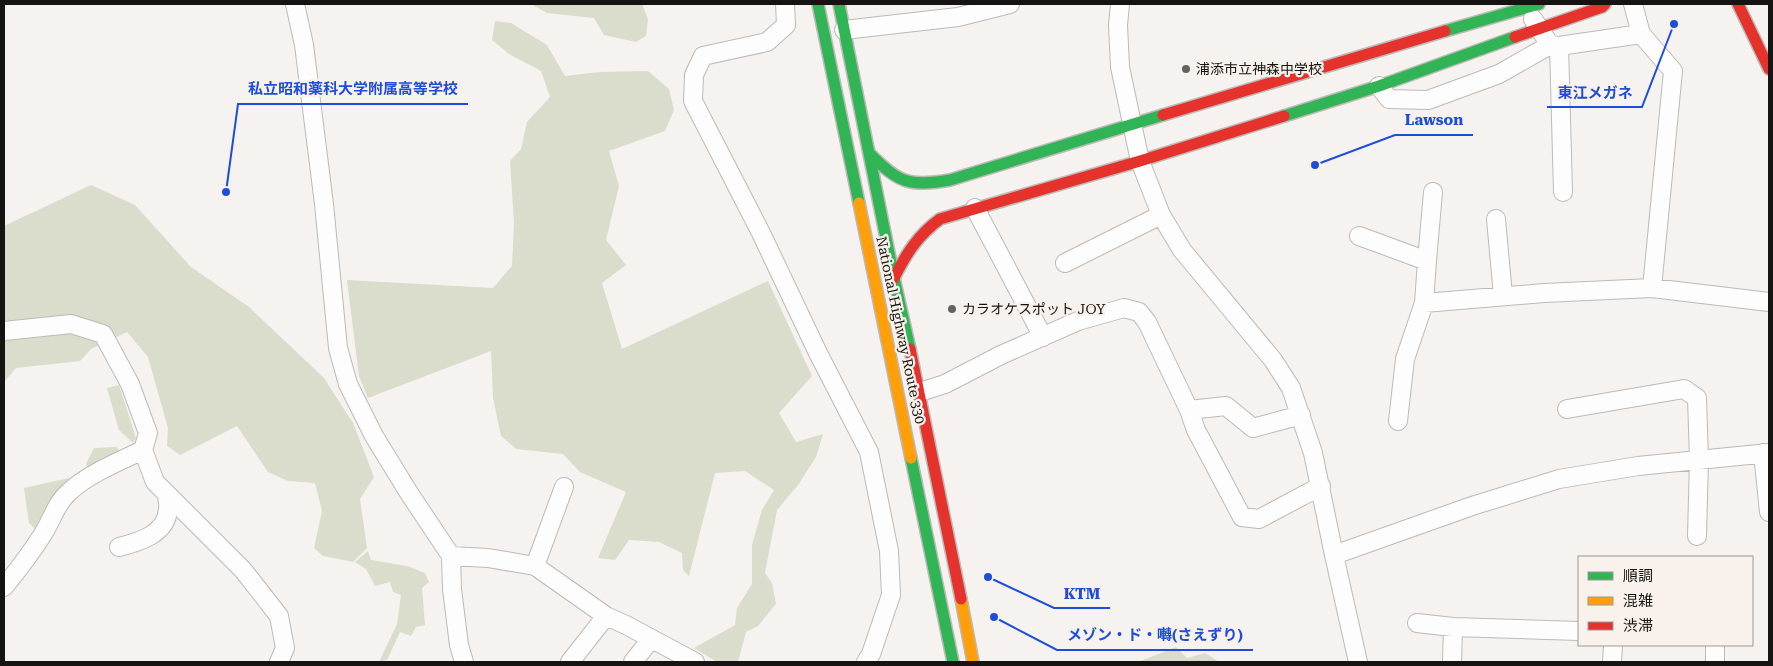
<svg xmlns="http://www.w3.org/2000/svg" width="1773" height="666" font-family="'Roboto Serif','Noto Sans JP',serif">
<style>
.green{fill:#daddcb}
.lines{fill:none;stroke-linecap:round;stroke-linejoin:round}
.street-casing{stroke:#bcbab7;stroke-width:20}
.fast-casing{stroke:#bcbab7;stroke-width:14}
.slow-casing{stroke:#bcbab7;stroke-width:14}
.jam-casing{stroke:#bcbab7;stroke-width:14}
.street{stroke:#fefdfd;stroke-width:18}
.fast{stroke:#30b455;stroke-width:11}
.slow{stroke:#ff9f0a;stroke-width:11}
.jam{stroke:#e5322d;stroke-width:11}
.poi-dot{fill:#64625f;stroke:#f8f1ec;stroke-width:2}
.labels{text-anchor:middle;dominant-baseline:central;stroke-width:4.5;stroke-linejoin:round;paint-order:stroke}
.poi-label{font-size:14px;fill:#161412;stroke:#f8f1ec;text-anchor:start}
.street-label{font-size:14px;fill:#161412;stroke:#f8f1ec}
.leader{fill:none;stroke:#1d4ed8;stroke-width:2}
.callout-dot{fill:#1d4ed8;stroke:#f8f1ec;stroke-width:2}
.callout-label{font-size:15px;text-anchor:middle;font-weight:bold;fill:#1d4ed8;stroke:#f8f1ec;stroke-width:4.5;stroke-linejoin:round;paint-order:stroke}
</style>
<rect width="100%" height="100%" fill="#f5f2ef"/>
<path class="green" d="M531,4H642L648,19L646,36L636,42L604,35L594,18L547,13Z
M495,21L511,23L547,45L565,76L600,72L648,71L669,89L674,110L665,131L609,151L619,186L606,240L626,265L602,283L622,349L768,281L812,376L779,413L796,442L823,434L816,457L798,485L777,510L765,573L772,583L776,604L758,626L746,632L738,662H717L694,648L735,625L737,608L752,584V545L762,510L774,490L745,471L715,473L689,576L683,570L682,553L659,542L629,540L615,560L598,558L626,492L580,472L563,454L516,449L501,436L493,398L491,351L368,398L359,376L347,280L493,288L512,266L514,223L510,161L521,149L527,122L550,97L541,71L509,54L492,40Z
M91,185L135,205L191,267L249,307L324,378L353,423L374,477L360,499L367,548L353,562L323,556L314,548L322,511L315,483L288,481L268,472L237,426L180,455L167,446L168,428L148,357L127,332L91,349L80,361L16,368L4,382V226Z
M119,385L136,438L133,443L119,430L107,388Z
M117,447L119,451L101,459L89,469L86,464L94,448Z
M69,478L35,529L29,523L24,488Z
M368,551L371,560L407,566L425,573L429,582L422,588L425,625L416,627L411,636L400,632L387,660L379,662L397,624L401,595L393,592L390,582L375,586L366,569L355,562Z
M1176,647L1187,658L1205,653L1219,662H1138Z"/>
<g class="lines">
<defs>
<path id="street" d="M295,4L304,45L324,204L338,348L348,384L374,436L409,493L451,556L452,589L459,645L464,662
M785,4L786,25L767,42L703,56L694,75L693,101L761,233L818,353L869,452L889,551L891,595L871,654L866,662
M1120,4L1118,25L1120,67L1140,161L1161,215L1182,250L1273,360L1291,388L1313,453L1334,555L1358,662
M1633,4L1641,34L1673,71L1652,288
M844,30L958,17L1010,4
M1550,45L1559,46L1563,192
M1559,46L1641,34
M1379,86L1389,99L1428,100L1499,74L1550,45L1533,19
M975,208L1043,337
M1496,219L1503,296
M1359,236L1427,261L1424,303L1544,293L1652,288L1769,302
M1427,261L1433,192
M1065,263L1161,215
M4,331L71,324L103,334L130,384L148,433L143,450L155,482L243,570L279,616L285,648L279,662
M920,392L945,384L1001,355L1078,321L1124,308L1139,312L1147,322L1189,410L1226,406L1253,428L1301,415
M1567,409L1684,389L1697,398L1699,460L1697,536
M1189,410L1196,430L1242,517L1259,519L1321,486
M1398,421L1405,359L1424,303
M1763,453L1769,512
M119,547C139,542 167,534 168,509C169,505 167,499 167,494
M1334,555L1472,506L1559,479L1638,466L1769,453
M451,556L488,558L535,566L606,616L626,625L695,662
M535,566L564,487
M4,587C18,570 31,553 43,534C52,520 56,503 69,492C88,474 120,461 143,450
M1417,623L1453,627L1579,631
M1715,645V662
M570,662L606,616
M633,662L651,639
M1452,662L1453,627
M1612,662L1613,645"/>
<path id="fast" d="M818,4L859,203
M839,4L894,278L910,349
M1445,31L1539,4
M1284,116L1379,86L1515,37
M870,154C899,183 909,187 950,180L1163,115
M911,458L953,662"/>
<path id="slow" d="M859,203L911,458
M961,599L973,662"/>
<path id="jam" d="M1738,4L1769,69
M1515,37L1602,7L1605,4
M1163,115L1445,31
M894,278C906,254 918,235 940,219L1140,161L1284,116
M910,349L961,599"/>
</defs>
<use href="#street" class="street-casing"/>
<use href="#fast" class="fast-casing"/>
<use href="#slow" class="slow-casing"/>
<use href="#jam" class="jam-casing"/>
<use href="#street" class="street"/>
<use href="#fast" class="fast"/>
<use href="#slow" class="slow"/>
<use href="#jam" class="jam"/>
</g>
<g class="poi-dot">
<circle cx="1186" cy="69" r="5"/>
<circle cx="952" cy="309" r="5"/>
</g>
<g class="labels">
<g class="poi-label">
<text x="1196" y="69">浦添市立神森中学校</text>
<text x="962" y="309">カラオケスポット JOY</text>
</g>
<g class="street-label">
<text transform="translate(901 330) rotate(78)">National Highway Route 330</text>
</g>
</g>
<path class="leader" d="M226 192L238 104H468M1674 24L1642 107H1547M1315 165L1395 135H1473M988 577L1054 608H1110M994 617L1057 650H1253"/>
<g class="callout-dot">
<circle cx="226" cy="192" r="5"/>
<circle cx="1674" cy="24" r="5"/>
<circle cx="1315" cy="165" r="5"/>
<circle cx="988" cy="577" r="5"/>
<circle cx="994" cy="617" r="5"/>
</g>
<g class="callout-label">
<text x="353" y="94">私立昭和薬科大学附属高等学校</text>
<text x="1595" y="98">東江メガネ</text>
<text x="1434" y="125">Lawson</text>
<text x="1082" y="599">KTM</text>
<text x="1155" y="640">メゾン・ド・囀(さえずり)</text>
</g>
<rect width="1773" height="666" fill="none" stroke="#161412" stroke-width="10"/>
<rect x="1578" y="556" width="175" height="90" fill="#f8f1ec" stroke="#9e9995"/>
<rect x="1588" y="572" width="25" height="8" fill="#30b455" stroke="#9e9995"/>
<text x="1623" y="581" font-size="15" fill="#161412">順調</text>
<rect x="1588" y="597" width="25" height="8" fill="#ff9f0a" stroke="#9e9995"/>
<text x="1623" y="606" font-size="15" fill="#161412">混雑</text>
<rect x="1588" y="622" width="25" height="8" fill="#e5322d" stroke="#9e9995"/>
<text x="1623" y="631" font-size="15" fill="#161412">渋滞</text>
</svg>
